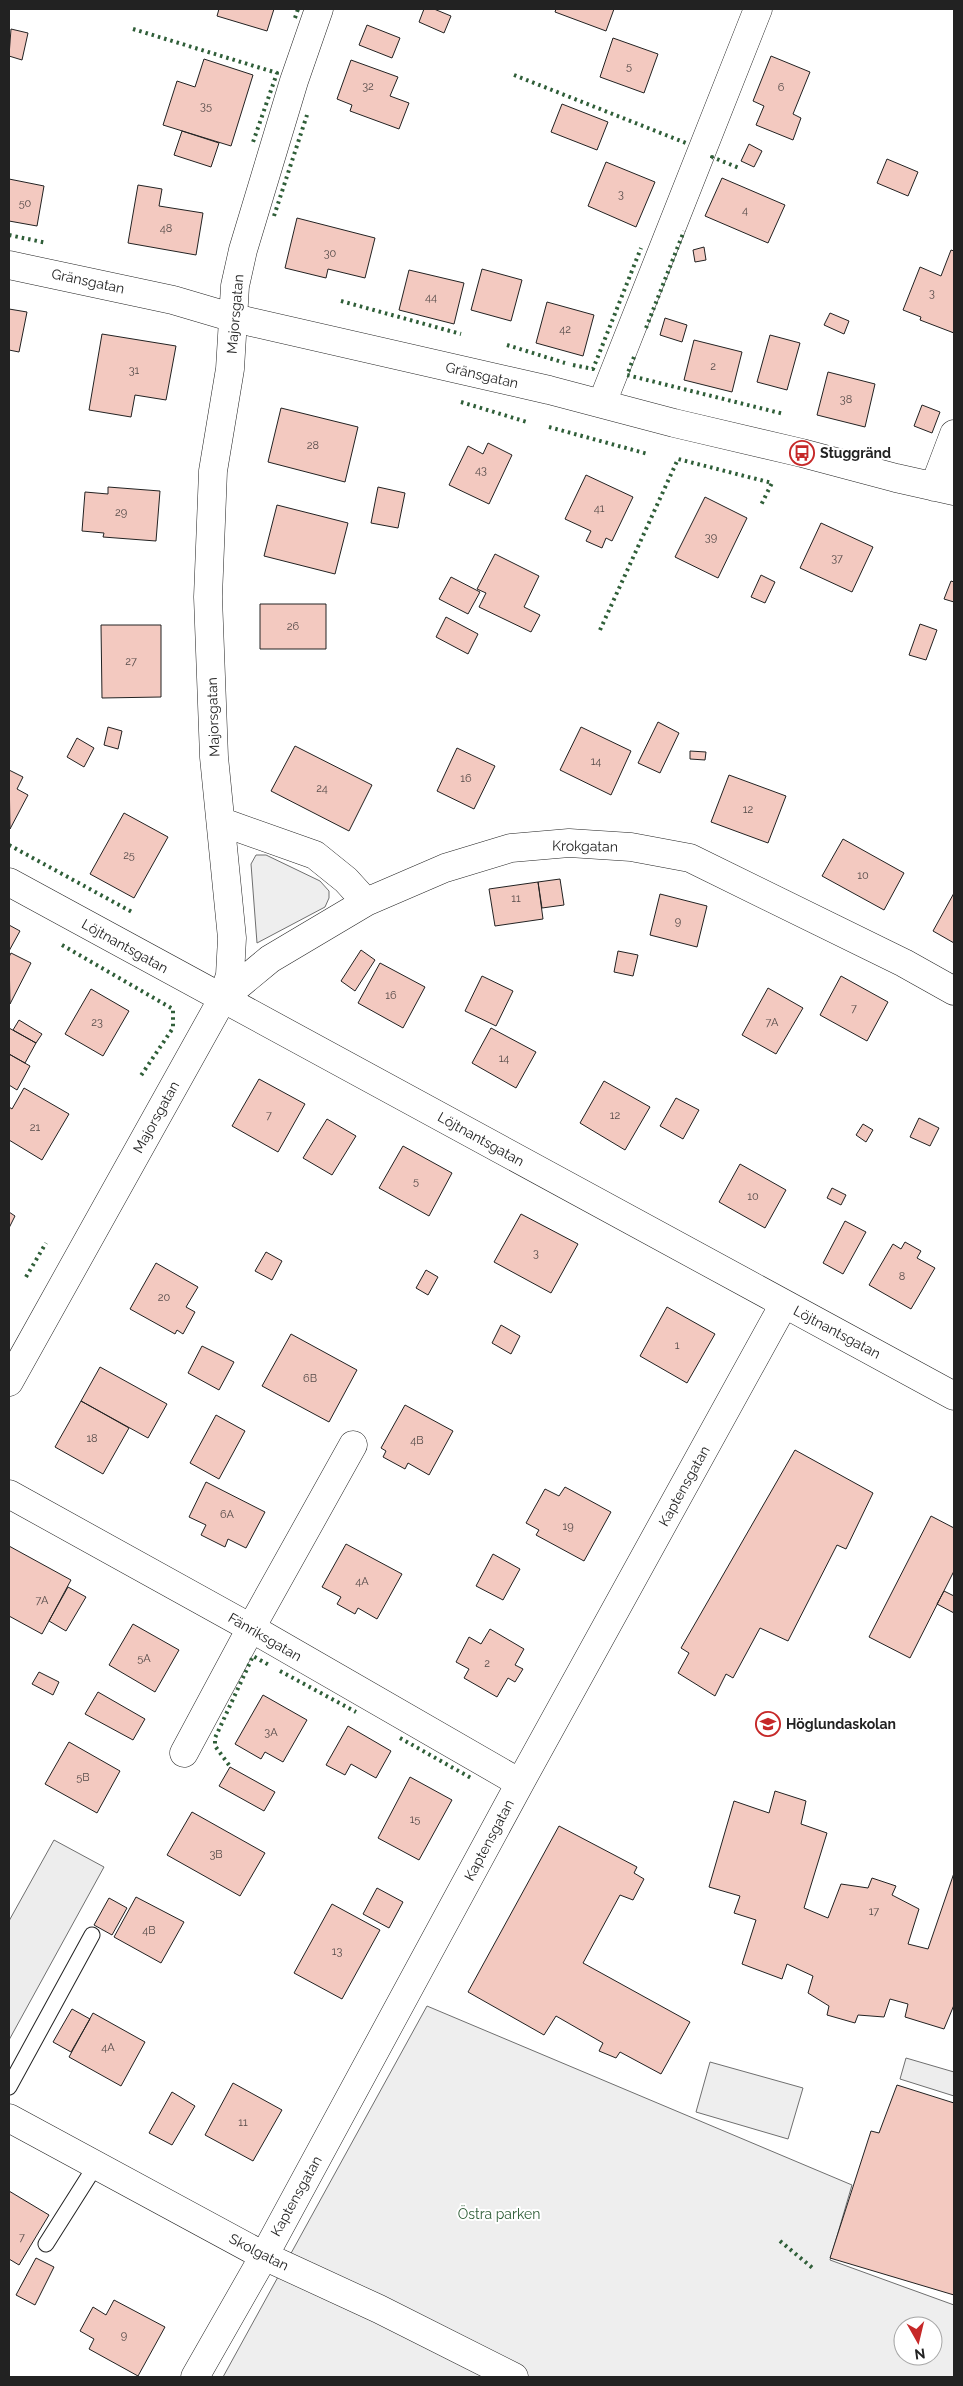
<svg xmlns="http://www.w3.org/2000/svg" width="963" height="2386" font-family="Raleway,sans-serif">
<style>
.green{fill:#eee;stroke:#6f6f6f;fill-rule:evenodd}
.parking{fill:#ededed;stroke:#6f6f6f}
.building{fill:#f3c9c0;stroke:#222}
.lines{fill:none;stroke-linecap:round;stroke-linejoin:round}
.service-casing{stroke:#222;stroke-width:17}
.minor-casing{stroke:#222;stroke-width:29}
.service{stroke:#fff;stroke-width:15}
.minor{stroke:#fff;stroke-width:28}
.hedge{stroke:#2f5e38;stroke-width:4;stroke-dasharray:2.5 4;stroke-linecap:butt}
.labels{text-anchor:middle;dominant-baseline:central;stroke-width:4;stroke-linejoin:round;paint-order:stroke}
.number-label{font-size:11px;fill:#564c4a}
.street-label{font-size:14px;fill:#222;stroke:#fff}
.poi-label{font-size:14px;font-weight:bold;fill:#222;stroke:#fff;text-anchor:start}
.park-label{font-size:14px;fill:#2f5e38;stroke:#fff}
</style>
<rect width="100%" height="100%" fill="#fff"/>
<path class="green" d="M256,855H266L320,881L329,891V898L325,907L257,943L251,864Z
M427,2006L852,2185L830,2260L954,2305V2377H223ZM903,2326H933V2356H903Z
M710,2062L803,2088L788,2139L696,2112Z"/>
<path class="parking" d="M54,1840L104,1867L9,2040V1921Z
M906,2058L954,2072V2096L900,2079Z"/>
<path class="building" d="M219,9H274L267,31L217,16Z
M424,9H434L451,16L444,33L419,22Z
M556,9H614L606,31L555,12Z
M367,25L400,38L392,58L359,45Z
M11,29L28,33L22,60L9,56Z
M613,38L658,54L644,93L600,77Z
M771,56L810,72L793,114L801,118L793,140L756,125L764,106L753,101Z
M204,59L253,75L231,146L163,125L177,81L195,87Z
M351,60L398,77L390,96L409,103L399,129L350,111L352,105L337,99Z
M562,104L608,122L597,150L551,132Z
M182,131L219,143L211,167L174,155Z
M749,144L762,151L754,167L741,161Z
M887,159L918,172L908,196L877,183Z
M606,162L655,182L636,227L588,206Z
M722,178L785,205L768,243L705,216Z
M9,179L44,186L37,226L9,221Z
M138,185L162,189L159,206L203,213L196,255L128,243Z
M297,218L375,238L365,278L328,269L326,278L285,268Z
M704,247L706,260L695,262L693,250Z
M951,250L954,251V333L920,320L921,317L903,310L920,267L941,276Z
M482,269L522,280L511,321L471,310Z
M409,270L464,283L454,324L399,310Z
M547,302L594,315L583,356L536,343Z
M9,309L27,312L19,352L9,350Z
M830,313L849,321L844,334L824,325Z
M665,318L687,325L682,342L660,335Z
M102,334L176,346L166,400L135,395L131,417L89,410Z
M770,335L800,343L787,390L757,382Z
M694,340L742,352L732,392L684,380Z
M828,372L875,384L865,427L817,415Z
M922,405L940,412L932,433L914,426Z
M281,408L358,427L345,482L268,462Z
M488,443L512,455L489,504L449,485L468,446L483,454Z
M586,475L633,497L612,541L606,538L602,548L586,541L591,531L565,519Z
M108,487L160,491L156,541L103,537L104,533L82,531L85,492L108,494Z
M378,487L405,493L398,528L371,523Z
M705,497L747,518L718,578L675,557Z
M277,505L348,523L335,574L264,556Z
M821,523L873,547L852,592L800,568Z
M495,554L539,576L524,607L540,615L531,632L479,607L486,593L477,589Z
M761,575L775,582L765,603L751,597Z
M451,577L480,592L468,614L439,599Z
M951,581L954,582V602L944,599Z
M260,604H326V649H260Z
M446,617L478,634L468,654L436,637Z
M920,624L937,630L926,660L909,655Z
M101,625H161V697L102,698Z
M658,722L679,733L660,773L638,763Z
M108,727L122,731L118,749L104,745Z
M581,727L631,751L611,795L560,770Z
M77,738L94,748L84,767L67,757Z
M295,746L372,785L349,831L271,791Z
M457,748L495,766L474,809L437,791Z
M690,751L706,752L705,760L690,759Z
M9,770L23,777L17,789L28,795L10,829Z
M729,775L786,796L768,843L711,822Z
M124,813L168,837L134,898L90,874Z
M843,839L904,873L884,910L822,876Z
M560,879L564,905L542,908L538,882Z
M538,882L543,919L495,926L489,889Z
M954,893V943L933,931Z
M660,894L707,906L697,947L650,935Z
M9,925L20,931L9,951Z
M361,950L375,960L355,991L341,981Z
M618,951L638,955L633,976L614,972Z
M11,953L31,963L10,1004L9,957Z
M380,963L425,987L403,1028L358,1003Z
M482,976L513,991L496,1026L465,1011Z
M841,976L888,1002L867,1041L820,1015Z
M768,988L803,1008L776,1054L742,1035Z
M91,989L129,1011L103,1056L65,1034Z
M19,1020L42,1034L36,1043L13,1030Z
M9,1028L36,1043L25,1063L9,1054Z
M491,1028L536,1052L516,1088L472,1063Z
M9,1054L30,1066L17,1090L9,1085Z
M259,1079L305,1104L278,1152L232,1126Z
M604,1081L650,1107L625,1150L580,1123Z
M24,1088L69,1114L42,1160L9,1140V1107L12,1109Z
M676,1098L699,1110L683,1139L660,1126Z
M919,1118L939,1128L930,1146L910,1137Z
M327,1119L356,1136L332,1175L303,1158Z
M863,1124L873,1130L866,1142L856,1135Z
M403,1146L452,1173L429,1216L379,1188Z
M740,1164L786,1190L765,1228L719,1202Z
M832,1188L846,1195L841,1205L827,1198Z
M9,1212L15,1216L9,1228Z
M521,1214L578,1244L551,1293L494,1262Z
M845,1221L866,1232L843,1274L823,1263Z
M905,1242L921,1251L917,1258L935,1268L911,1309L869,1285L893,1244L901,1249Z
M266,1252L282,1261L272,1280L255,1271Z
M156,1263L198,1287L186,1307L195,1312L183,1334L177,1330L175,1334L130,1309Z
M426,1270L438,1277L428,1295L416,1288Z
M667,1307L715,1334L687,1383L640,1356Z
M501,1325L520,1336L511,1354L492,1343Z
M291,1334L357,1370L329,1422L262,1386Z
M202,1346L234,1362L219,1390L188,1373Z
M100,1367L167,1404L148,1438L81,1401Z
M81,1401L129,1428L103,1474L55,1447Z
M405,1405L453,1431L429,1475L408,1463L405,1469L383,1457L386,1451L381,1448Z
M216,1415L245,1431L219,1479L190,1463Z
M795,1450L873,1493L846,1549L837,1545L788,1641L760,1628L733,1678L726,1674L715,1696L678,1673L689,1653L681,1648Z
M206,1482L265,1512L246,1548L228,1539L225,1547L201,1535L206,1525L189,1517Z
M565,1487L611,1512L584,1561L536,1535L539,1530L526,1523L545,1489L559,1496Z
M931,1516L954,1528V1571L910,1658L869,1637Z
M346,1544L402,1574L377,1619L358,1608L355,1614L337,1604L341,1597L322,1587Z
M9,1546L71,1580L42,1634L9,1616Z
M493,1554L520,1569L503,1600L476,1586Z
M68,1587L86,1597L66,1631L49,1621Z
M944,1591L954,1596V1613L937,1604Z
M133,1624L179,1650L155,1692L109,1665Z
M490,1629L524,1649L515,1665L523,1669L515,1682L508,1678L497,1697L464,1678L469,1669L456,1662L469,1637L481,1644Z
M39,1672L59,1682L53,1695L32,1684Z
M98,1692L145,1719L133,1740L85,1714Z
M263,1695L307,1720L283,1762L265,1752L261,1759L235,1744Z
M348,1726L391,1751L376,1778L351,1764L345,1775L326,1765Z
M69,1742L120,1771L97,1813L45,1784Z
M230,1767L275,1792L264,1811L219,1786Z
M410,1777L452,1800L419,1860L378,1838Z
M775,1791L806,1801L801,1824L827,1833L804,1908L828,1918L841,1884L868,1888L872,1878L896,1886L892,1895L919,1909L908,1944L928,1949L954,1873V2005L944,2029L905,2017L908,2004L890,1999L884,2017L858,2015L855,2023L827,2015L829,2006L808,1993L813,1976L787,1964L782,1979L742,1964L756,1920L734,1913L740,1896L709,1887L734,1801L769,1813Z
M192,1812L265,1853L240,1896L167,1855Z
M559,1826L637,1867L634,1873L644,1879L633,1900L620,1895L583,1963L690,2022L661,2074L620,2052L616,2058L599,2051L603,2043L556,2016L544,2035L468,1992Z
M377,1888L403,1902L389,1928L363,1914Z
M136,1897L184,1922L161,1963L114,1937Z
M109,1898L127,1908L112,1935L94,1925Z
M332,1904L380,1930L342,1999L294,1973Z
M72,2009L90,2019L71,2052L53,2042Z
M93,2013L145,2042L121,2086L69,2057Z
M233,2083L282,2110L253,2161L205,2135Z
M897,2085L954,2103V2295L830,2258L871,2131L879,2133Z
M172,2092L195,2106L172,2145L149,2133Z
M9,2191L49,2215L19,2265L9,2259Z
M36,2258L54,2267L35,2305L16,2295Z
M114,2300L165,2327L138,2376L89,2349L94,2339L80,2331L93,2307L106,2315Z"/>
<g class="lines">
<defs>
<path id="service" d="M9,2087L92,1935
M46,2244L96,2165"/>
<path id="minor" d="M9,265L173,300L234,318L549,390L674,423L802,453L896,478L954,491
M602,403L758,9
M934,487L954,434
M222,822L315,855L346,880L366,902
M9,882L954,1396
M223,998L270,959L366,902L445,868L511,848L569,843L631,847L690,858L904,963L954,991
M9,1382L223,998L230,975L232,938L214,757L208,597L213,471L230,369L235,286L243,250L294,81L319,9
M9,1494L251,1628L520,1783
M184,1753L251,1628L353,1445
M9,2118L264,2256L379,2309L514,2377
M195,2377L264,2256L520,1783L784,1304"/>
</defs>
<use href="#service" class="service-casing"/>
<use href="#minor" class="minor-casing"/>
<use href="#service" class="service"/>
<use href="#minor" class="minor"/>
<path class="hedge" d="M295,18L298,9
M133,29L277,73L252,145
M514,75L686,143
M712,158V157L739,168
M274,216L307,115
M9,235L47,243
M341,301L461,334
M646,328L684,231
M507,345L565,363
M634,357L627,375L784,414
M573,365L593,369L641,248
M461,402L527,422
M549,427L648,454
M600,630L678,459L772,483L761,505
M953,816H954
M9,845L132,912
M62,945L173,1009V1028L140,1077
M26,1277L46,1243
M280,1671L356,1712
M400,1738L471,1778
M229,1765L215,1746V1738L253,1656L269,1665
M780,2241L815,2270"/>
</g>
<defs>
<symbol id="bus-ring" viewBox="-11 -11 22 22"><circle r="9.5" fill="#fff" stroke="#c62828" stroke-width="1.5"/><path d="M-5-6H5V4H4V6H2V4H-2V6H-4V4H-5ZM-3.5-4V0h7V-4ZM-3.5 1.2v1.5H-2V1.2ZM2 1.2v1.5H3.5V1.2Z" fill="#c62828"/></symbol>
<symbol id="school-ring" viewBox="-11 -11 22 22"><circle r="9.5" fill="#fff" stroke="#c62828" stroke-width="1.5"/><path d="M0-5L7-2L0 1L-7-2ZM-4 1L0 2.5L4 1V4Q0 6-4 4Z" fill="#c62828"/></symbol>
</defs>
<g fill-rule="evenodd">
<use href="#bus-ring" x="788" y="439" width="28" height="28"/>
<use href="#school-ring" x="754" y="1710" width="28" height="28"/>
</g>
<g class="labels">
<g class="number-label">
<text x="629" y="66">5</text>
<text x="368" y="86">32</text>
<text x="781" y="87">6</text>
<text x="206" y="106">35</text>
<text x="621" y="194">3</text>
<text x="25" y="203">50</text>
<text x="745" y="210">4</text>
<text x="166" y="228">48</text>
<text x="330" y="253">30</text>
<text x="932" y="293">3</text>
<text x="431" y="297">44</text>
<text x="565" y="329">42</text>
<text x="713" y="366">2</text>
<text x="134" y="370">31</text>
<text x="846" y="399">38</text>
<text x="313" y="445">28</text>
<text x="481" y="470">43</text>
<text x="599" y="508">41</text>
<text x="121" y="512">29</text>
<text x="711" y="537">39</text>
<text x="837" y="558">37</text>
<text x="293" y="626">26</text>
<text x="131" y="661">27</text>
<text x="596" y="761">14</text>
<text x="466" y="778">16</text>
<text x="322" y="788">24</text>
<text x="748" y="809">12</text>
<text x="129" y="855">25</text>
<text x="863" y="875">10</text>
<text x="516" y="898">11</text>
<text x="678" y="921">9</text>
<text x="391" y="995">16</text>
<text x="854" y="1008">7</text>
<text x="97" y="1022">23</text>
<text x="772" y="1022">7A</text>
<text x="504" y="1058">14</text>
<text x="269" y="1115">7</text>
<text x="615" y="1115">12</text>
<text x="35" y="1127">21</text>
<text x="416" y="1181">5</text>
<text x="753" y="1196">10</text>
<text x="536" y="1253">3</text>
<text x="902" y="1276">8</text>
<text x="164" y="1297">20</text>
<text x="677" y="1345">1</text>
<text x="310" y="1378">6B</text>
<text x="92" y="1438">18</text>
<text x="417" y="1440">4B</text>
<text x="227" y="1514">6A</text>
<text x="568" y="1526">19</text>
<text x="362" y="1581">4A</text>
<text x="42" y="1600">7A</text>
<text x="144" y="1658">5A</text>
<text x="487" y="1663">2</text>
<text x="271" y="1732">3A</text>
<text x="83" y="1777">5B</text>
<text x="415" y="1819">15</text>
<text x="216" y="1854">3B</text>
<text x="874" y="1911">17</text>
<text x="149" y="1930">4B</text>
<text x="337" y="1951">13</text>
<text x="108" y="2047">4A</text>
<text x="243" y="2122">11</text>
<text x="22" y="2237">7</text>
<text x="124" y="2335">9</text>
</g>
<g class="street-label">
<text transform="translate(88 281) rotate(12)">Gränsgatan</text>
<text transform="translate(235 314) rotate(-85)">Majorsgatan</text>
<text transform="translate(482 375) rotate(13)">Gränsgatan</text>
<text transform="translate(213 717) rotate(-92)">Majorsgatan</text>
<text transform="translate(585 846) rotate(1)">Krokgatan</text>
<text transform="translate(125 946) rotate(29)">Löjtnantsgatan</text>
<text transform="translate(156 1117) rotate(-61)">Majorsgatan</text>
<text transform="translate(481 1139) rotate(29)">Löjtnantsgatan</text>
<text transform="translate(837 1332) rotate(28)">Löjtnantsgatan</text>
<text transform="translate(684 1486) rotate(-61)">Kaptensgatan</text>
<text transform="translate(265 1637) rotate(30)">Fänriksgatan</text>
<text transform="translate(489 1840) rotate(-62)">Kaptensgatan</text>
<text transform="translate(296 2196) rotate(-61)">Kaptensgatan</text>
<text transform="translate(259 2252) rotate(27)">Skolgatan</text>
</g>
<g class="poi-label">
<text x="820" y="453">Stuggränd</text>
<text x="786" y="1724">Höglundaskolan</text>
</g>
<g class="park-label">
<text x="499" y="2214">Östra parken</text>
</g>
</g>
<rect width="963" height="2386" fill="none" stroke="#222222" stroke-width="20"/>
<g transform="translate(918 2341) rotate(172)"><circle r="24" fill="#ffffff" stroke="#a7a7a7"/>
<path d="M0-4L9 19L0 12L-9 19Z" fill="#c62828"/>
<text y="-8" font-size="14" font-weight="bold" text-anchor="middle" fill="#222222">N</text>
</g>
</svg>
